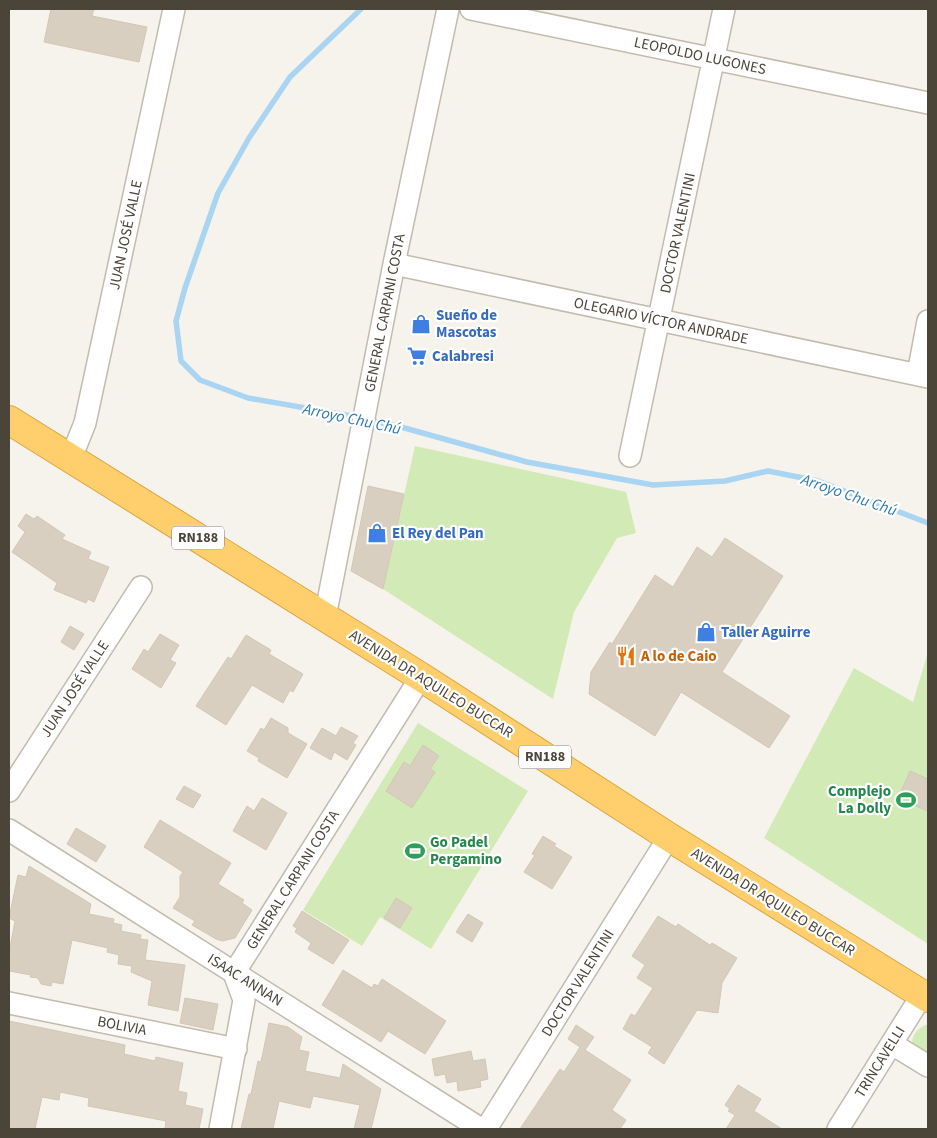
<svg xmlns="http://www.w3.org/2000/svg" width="937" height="1138" font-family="'Source Sans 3',sans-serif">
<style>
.green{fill:#d2eab5}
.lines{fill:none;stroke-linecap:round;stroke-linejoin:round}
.stream{stroke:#a9d4f2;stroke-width:5.5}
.building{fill:#d8cfc1;stroke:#d3c7b4}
.street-casing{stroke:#c2bbae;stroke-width:24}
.highway-casing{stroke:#e0a43c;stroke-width:30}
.street{stroke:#fff;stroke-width:21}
.highway{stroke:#ffcf6e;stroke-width:28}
.labels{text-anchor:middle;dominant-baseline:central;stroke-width:4.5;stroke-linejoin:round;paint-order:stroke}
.shield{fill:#fff;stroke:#817c74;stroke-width:1}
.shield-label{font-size:14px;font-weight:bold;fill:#4b4439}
.street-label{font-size:15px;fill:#4b4439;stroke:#fff}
.shop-label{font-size:15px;font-weight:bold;fill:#366cbe;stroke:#fff;text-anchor:start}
.food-label{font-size:15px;font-weight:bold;fill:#c56008;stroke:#fff;text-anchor:start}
.leisure-label{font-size:15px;font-weight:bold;fill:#27864d;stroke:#fff;text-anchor:end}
.water-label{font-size:16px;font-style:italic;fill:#2e7ab2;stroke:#fff}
</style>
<rect width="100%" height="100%" fill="#f6f3ec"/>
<path class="green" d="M415,446L626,492L636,533L617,538L574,612L553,699L383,589Z
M928,652V944L764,838L854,668L913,702Z
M418,723L528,791L431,949L380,917L362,946L303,910Z
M925,1025H928V1061C924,1058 918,1055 915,1051C908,1040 915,1030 925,1025Z"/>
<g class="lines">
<path class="stream" d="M361,9L290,77L249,138L218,193L185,288L176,321L181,361L200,380L248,398L346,415L401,427L527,462L653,485L725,481L768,471L818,481L928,523"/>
</g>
<path class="building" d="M51,9H94L92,16L147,27L139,62L44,42Z
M368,486L404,494L383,589L351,571Z
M26,514L34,519L37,516L65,535L62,539L91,552L88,559L109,567L94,602L88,599L86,603L54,590L57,583L12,552L25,532L18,526Z
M725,538L783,576L722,672L790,716L769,748L681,692L655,736L589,694L591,672L610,642L612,644L655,575L673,587L697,547L712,557Z
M70,626L84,634L74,650L61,642Z
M160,634L179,645L170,660L176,663L161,688L132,669L144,649L148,652Z
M246,635L271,650L269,654L303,674L293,692L290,690L283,703L252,685L226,725L196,706L228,657L231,659Z
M271,718L288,728V733L307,744L287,778L258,761L259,758L247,751L261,728L264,730Z
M341,727L358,736L353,743L356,745L347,760L334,752L331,760L310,748L322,728L336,736Z
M423,745L439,756L430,769L435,772L412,808L386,791L404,762L410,766Z
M910,771L928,779V811L898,799Z
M184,786L201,795L193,808L176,799Z
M262,798L287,813L266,850L233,831L247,806L254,811Z
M160,820L231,863L218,884L244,900L242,903L252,910L235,938L222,941L216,939L192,925L195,921L173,908L180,897V876L183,872L144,847Z
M76,828L106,846L96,862L67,844Z
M543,836L556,844L554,846L572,857L552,889L524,872L535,855L532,854Z
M29,866L91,904L89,914L114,919L113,923L122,925L121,931L141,935L140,939L148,940L145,960L185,965L178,1011L148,1005L152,981L131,972L132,966L118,964L119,955L107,952L108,948L72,940L63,984L52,982L51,986L41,984L38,978L30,977L31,975L9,971V953L15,921L9,918L18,875L26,877Z
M396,898L412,908L400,928L384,918Z
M302,911L349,940L333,964L308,949L311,943L295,932L297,928L293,926Z
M468,914L483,923L472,942L456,932Z
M658,916L676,927L678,924L710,945L712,943L737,958L722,983L718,1013L697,1010L664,1064L648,1053L652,1047L623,1029L631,1014L635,1016L653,988L637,978L645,965L632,956Z
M343,970L372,988L374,984L378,986L382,979L446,1021L425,1054L388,1031L381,1042L322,1005Z
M185,998L218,1004L213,1030L180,1023Z
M9,1021L125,1045L124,1054L155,1061L156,1057L183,1063L178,1091L187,1093L185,1105L203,1109L199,1129H165L166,1121L88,1106L89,1098L60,1092L59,1100L42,1097L35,1129H9Z
M269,1023L288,1027L302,1037L299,1050L309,1052L305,1071L340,1078L343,1064L381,1089L371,1129H354L360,1105L313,1096L310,1108L279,1101L273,1129H241L249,1094H251L258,1061L261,1062Z
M576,1025L594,1037L585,1050L631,1080L612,1110L626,1120L620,1129H520L560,1069L564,1072L580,1047L568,1039Z
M471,1051L473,1061L485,1059L488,1079L480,1081L481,1087L458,1091L457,1081L447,1083L445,1074L435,1076L432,1059Z
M738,1085L761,1099L754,1111L782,1129H726L735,1115L728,1111L730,1109L725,1105Z"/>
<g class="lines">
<defs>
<path id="street" d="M471,9L928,103
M394,264L928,377
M918,374L928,321
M630,456L724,9
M71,458L85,423L174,9
M325,617L394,264L448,9
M9,791L141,587
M9,830L481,1129
M234,973L421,677
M9,1003L236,1049
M892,1044L928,1066
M220,1129L244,1000L234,973
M486,1129L669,837
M838,1129L922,995"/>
<path id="highway" d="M9,420L421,677L669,837L928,998"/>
</defs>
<use href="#street" class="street-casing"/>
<use href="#highway" class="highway-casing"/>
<use href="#street" class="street"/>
<use href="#highway" class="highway"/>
</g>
<defs>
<symbol id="shop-bare" viewBox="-9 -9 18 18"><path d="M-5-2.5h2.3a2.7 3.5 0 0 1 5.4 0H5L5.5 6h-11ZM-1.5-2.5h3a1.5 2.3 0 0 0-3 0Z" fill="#3f7fe0" stroke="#fff" stroke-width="2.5" paint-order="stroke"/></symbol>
<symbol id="supermarket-bare" viewBox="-9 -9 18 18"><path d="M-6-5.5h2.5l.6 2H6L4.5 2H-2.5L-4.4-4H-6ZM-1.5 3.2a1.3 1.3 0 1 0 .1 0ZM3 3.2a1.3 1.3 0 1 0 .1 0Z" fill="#3f7fe0" stroke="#fff" stroke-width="2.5" paint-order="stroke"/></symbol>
<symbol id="restaurant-bare" viewBox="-9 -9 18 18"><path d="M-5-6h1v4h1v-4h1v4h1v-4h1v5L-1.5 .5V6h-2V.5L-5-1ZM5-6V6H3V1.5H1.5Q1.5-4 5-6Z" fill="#e8710a" stroke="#fff" stroke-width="2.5" paint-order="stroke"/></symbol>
<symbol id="stadium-bare" viewBox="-9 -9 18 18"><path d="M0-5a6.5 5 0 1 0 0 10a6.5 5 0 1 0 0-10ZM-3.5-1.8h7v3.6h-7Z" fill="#2e9e5b" stroke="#fff" stroke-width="2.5" paint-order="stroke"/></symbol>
</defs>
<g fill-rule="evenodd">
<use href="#shop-bare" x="407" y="310" width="28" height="28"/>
<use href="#supermarket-bare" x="403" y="342" width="28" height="28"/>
<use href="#shop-bare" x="363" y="519" width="28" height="28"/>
<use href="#shop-bare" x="692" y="618" width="28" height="28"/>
<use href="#restaurant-bare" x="612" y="642" width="28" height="28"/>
<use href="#stadium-bare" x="892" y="786" width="28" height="28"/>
<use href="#stadium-bare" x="401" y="837" width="28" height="28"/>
</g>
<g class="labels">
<g class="shield">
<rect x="172" y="526.5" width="52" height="23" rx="4"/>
<rect x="519" y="745.5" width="52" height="23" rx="4"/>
</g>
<g class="shield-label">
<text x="198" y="538">RN188</text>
<text x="545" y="757">RN188</text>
</g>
<g class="street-label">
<text transform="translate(700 56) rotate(12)">LEOPOLDO LUGONES</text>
<text transform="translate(678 233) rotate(-78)">DOCTOR VALENTINI</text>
<text transform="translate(126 235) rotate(-78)">JUAN JOSÉ VALLE</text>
<text transform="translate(385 313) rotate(-79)">GENERAL CARPANI COSTA</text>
<text transform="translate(661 321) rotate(12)">OLEGARIO VÍCTOR ANDRADE</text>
<text transform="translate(431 684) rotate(32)">AVENIDA DR AQUILEO BUCCAR</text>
<text transform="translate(75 689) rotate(-57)">JUAN JOSÉ VALLE</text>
<text transform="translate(293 880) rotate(-58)">GENERAL CARPANI COSTA</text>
<text transform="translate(773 902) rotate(32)">AVENIDA DR AQUILEO BUCCAR</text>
<text transform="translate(245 980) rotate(32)">ISAAC ANNAN</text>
<text transform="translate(578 983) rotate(-58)">DOCTOR VALENTINI</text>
<text transform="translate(122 1026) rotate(11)">BOLIVIA</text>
<text transform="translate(880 1062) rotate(-58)">TRINCAVELLI</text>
</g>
<g class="shop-label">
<text x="436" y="315">Sueño de<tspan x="436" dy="17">Mascotas</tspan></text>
<text x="432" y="356">Calabresi</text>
<text x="392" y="533">El Rey del Pan</text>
<text x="721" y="632">Taller Aguirre</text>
</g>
<g class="food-label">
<text x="641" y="656">A lo de Caio</text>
</g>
<g class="leisure-label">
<text x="891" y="791">Complejo<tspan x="891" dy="17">La Dolly</tspan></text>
<text x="430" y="842" text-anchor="start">Go Padel<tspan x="430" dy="17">Pergamino</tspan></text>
</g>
<g class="water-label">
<text transform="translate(352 419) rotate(12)">Arroyo Chu Chú</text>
<text transform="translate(849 495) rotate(19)">Arroyo Chu Chú</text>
</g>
</g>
<rect width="937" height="1138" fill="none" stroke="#4b4439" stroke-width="20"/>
</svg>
